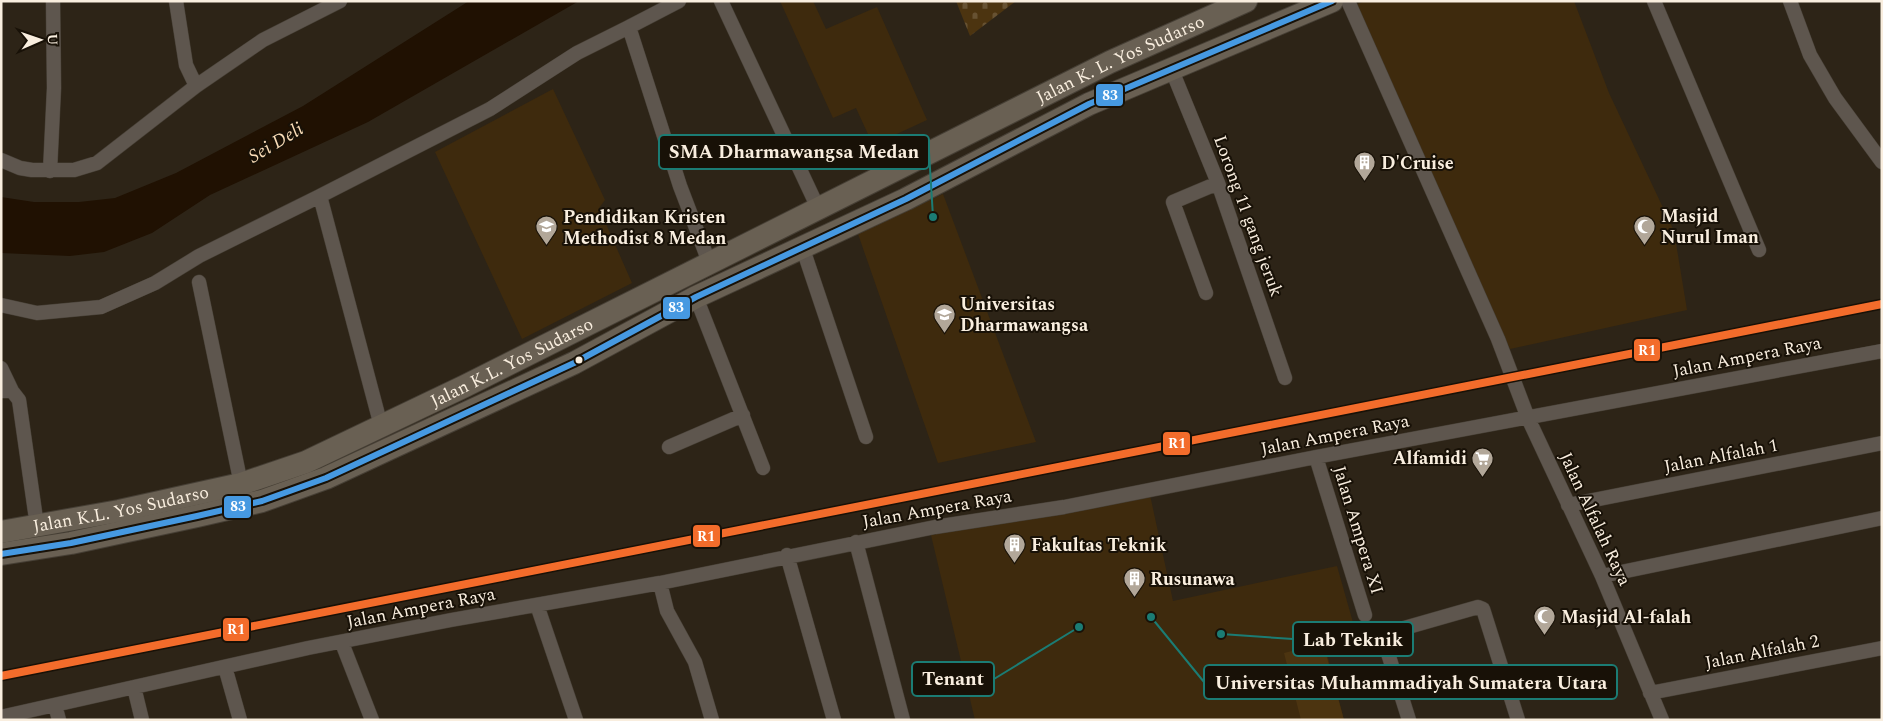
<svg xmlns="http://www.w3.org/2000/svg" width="1883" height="721" font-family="Spectral,serif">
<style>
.built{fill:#3e2a0d}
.cemetery{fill:url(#cemetery-stones)}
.pitch{fill:#4c3410}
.water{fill:#201102}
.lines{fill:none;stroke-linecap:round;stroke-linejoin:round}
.street-casing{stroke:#463f35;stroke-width:15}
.primary-casing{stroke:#463f35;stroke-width:24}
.street{stroke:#5e564e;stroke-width:14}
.primary{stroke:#696053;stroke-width:22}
.bus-1-casing{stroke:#181107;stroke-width:10}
.bus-1{stroke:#4699e1;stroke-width:6}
.rail-1-casing{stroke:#181107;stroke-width:11}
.rail-1{stroke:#f36c2b;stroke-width:8}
.bus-dot{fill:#f9eedf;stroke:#181107;stroke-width:2}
.labels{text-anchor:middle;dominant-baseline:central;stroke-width:4;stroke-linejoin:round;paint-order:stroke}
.street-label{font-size:18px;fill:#f9eedf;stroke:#181107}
.poi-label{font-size:18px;font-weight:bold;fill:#f9eedf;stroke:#181107;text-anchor:start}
.water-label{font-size:19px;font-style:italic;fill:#faddb8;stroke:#181107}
.leader{fill:none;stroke:#1b7c74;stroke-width:2}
.callout-dot{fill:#1b7c74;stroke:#181107;stroke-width:2}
.callout{fill:#181107;stroke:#1b7c74;stroke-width:2}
.callout-label{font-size:19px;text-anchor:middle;font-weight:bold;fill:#f9eedf}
.line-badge{stroke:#181107;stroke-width:2}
.badge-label{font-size:14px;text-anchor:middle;font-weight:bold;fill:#fff}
</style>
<defs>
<pattern id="cemetery-stones" width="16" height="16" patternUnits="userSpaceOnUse" patternTransform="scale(1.25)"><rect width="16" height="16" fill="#4c3410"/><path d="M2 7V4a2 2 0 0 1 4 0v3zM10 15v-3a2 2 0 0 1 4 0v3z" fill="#675232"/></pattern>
</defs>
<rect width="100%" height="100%" fill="#2d2417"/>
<path class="built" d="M780,1H813L826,29L877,7L927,120L873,145L856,108L833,118Z
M1365,1H1574L1609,93L1674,231L1687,310L1510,349L1357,4Z
M553,89L605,200L599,208L632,283L522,339L435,152Z
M943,194L1036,442L938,463L858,234Z
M1150,495L1173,601L1337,566L1356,633L1324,642L1344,720H975L931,535Z"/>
<path class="cemetery" d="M956,1H1016L970,36Z"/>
<path class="pitch" d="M1323,643L1344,720H1301L1284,653Z"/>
<path class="water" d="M469,1H579L368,122L210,195L152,233L104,252L70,256L1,253V197L34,202H79L115,198L176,173L303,106Z"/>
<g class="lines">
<defs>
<path id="street" d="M176,1L186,65L196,86
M721,1L818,208
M1348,1L1498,339L1528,418L1602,576L1662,720
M1654,1L1759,250
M1790,1L1810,55L1835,98L1882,162
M629,27L679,1
M1171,68L1218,183L1285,378
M1,160L20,168L32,170H74L97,163L196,86L263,40L340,1
M50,171L54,88L53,1
M320,196L490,109L577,53L629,27L680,186L709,262
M803,249L866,437
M199,282L241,484
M1206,293L1173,202L1218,183
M696,297L763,468
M1,305L37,313L101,307L155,283L199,256L320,196L381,426
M1,368L12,391
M1,391H12L19,400L37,526
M669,447L743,415
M1316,457L1365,615
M1568,505L1882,443
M856,542L903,720
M787,555L834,720
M1602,576L1882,518
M660,583L667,611L695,662L712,720
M537,605L576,720
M342,643L372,720
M225,667L240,720
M134,687L142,720
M1650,693L1882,648
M55,705L59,720
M1,717L308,648L451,620L660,583L935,527L1064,507L1316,457L1882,351
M1409,720L1386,647L1385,638L1387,633L1478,607L1483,609L1518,720"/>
<g id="primary">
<path id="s1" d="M1,532L119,511L241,484L306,462L465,386L1110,62L1246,1"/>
<path d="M1,554L71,543L197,516L262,501L326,478L574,363L696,297L906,199L1089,104L1332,1"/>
</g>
</defs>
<use href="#street" class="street-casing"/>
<use href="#primary" class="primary-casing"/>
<use href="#street" class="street"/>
<use href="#primary" class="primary"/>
<defs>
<path id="bus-1" d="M1,554L71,543L197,516L262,501L326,478L574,363L696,297L906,199L1089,104L1332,1"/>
</defs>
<use href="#bus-1" class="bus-1-casing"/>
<use href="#bus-1" class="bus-1"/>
<defs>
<path id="rail-1" d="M1,676L1882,304"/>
</defs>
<use href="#rail-1" class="rail-1-casing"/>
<use href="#rail-1" class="rail-1"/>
</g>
<defs>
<symbol id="building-pin" viewBox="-11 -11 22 30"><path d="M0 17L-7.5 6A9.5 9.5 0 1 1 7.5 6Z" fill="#b2a799" stroke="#181107"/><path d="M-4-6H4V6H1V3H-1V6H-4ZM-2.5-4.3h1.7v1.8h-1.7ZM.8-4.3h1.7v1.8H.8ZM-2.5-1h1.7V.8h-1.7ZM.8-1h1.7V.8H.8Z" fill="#fff"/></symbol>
<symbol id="mosque-pin" viewBox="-11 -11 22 30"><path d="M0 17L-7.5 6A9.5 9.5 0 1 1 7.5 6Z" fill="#b2a799" stroke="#181107"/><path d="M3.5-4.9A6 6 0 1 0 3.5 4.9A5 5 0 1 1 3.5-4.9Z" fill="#fff"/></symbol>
<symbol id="school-pin" viewBox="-11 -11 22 30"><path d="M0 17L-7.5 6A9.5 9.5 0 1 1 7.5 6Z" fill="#b2a799" stroke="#181107"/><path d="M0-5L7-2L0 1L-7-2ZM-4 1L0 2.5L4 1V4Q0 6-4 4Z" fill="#fff"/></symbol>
<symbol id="university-pin" viewBox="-11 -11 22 30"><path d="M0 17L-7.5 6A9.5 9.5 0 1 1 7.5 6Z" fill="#b2a799" stroke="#181107"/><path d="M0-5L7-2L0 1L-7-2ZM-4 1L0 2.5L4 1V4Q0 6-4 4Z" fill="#fff"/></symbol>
<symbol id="supermarket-pin" viewBox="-11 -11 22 30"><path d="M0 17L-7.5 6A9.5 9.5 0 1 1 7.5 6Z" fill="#b2a799" stroke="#181107"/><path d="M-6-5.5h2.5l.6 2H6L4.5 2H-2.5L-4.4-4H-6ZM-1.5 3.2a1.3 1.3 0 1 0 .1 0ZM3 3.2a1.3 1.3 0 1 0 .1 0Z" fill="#fff"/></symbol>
</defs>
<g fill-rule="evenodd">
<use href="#building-pin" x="1352" y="150" width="25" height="34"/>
<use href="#mosque-pin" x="1632" y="214" width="25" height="34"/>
<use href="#school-pin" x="534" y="214" width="25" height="34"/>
<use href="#university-pin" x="932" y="302" width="25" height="34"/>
<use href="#supermarket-pin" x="1470" y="446" width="25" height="34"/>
<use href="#building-pin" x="1002" y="532" width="25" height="34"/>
<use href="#building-pin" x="1122" y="566" width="25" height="34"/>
<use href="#mosque-pin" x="1532" y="604" width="25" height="34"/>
</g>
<circle class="bus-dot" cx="579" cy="360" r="4.5"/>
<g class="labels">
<g class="street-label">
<text stroke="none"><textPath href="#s1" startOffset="1222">Jalan K. L. Yos Sudarso</textPath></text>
<text transform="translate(1248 216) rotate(70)">Lorong 11 gang jeruk</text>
<text transform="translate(1747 357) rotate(-11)">Jalan Ampera Raya</text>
<text stroke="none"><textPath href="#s1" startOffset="542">Jalan K.L. Yos Sudarso</textPath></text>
<text transform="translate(1335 435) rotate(-11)">Jalan Ampera Raya</text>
<text transform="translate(1721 456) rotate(-11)">Jalan Alfalah 1</text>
<text stroke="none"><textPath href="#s1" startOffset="122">Jalan K.L. Yos Sudarso</textPath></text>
<text transform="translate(937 509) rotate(-10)">Jalan Ampera Raya</text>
<text transform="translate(1595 519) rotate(65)">Jalan Alfalah Raya</text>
<text transform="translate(1358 530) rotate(73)">Jalan Ampera XI</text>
<text transform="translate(421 608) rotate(-11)">Jalan Ampera Raya</text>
<text transform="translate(1762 652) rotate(-11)">Jalan Alfalah 2</text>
</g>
<g class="poi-label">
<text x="1381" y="163">D'Cruise</text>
<text x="1661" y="216">Masjid<tspan x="1661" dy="21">Nurul Iman</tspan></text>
<text x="563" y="217">Pendidikan Kristen<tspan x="563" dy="21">Methodist 8 Medan</tspan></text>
<text x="960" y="304">Universitas<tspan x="960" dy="21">Dharmawangsa</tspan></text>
<text x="1467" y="458" text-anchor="end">Alfamidi</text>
<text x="1031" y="545">Fakultas Teknik</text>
<text x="1150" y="579">Rusunawa</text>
<text x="1561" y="617">Masjid Al-falah</text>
</g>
<g class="water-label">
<text transform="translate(276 143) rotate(-31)">Sei Deli</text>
</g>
</g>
<path class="leader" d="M933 217L929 152M1221 634L1293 639M1079 627L994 679M1151 617L1204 682"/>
<g class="callout-dot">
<circle cx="933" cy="217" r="5"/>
<circle cx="1221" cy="634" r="5"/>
<circle cx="1079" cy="627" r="5"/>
<circle cx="1151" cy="617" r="5"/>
</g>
<g class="callout">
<rect x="659" y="135" width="270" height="34" rx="5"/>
<rect x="1293" y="622" width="120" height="34" rx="5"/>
<rect x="912" y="662" width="82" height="34" rx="5"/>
<rect x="1204" y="665" width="413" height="34" rx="5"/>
</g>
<g class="callout-label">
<text x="794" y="158">SMA Dharmawangsa Medan</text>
<text x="1353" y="646">Lab Teknik</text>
<text x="953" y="685">Tenant</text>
<text x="1411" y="689">Universitas Muhammadiyah Sumatera Utara</text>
</g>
<g class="line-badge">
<rect x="1095" y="83" width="29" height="24" rx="5" fill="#4699e1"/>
<rect x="662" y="296" width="29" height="24" rx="5" fill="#4699e1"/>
<rect x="1633" y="338" width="28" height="24" rx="5" fill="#f36c2b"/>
<rect x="1162" y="431" width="29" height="25" rx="5" fill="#f36c2b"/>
<rect x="223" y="495" width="29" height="24" rx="5" fill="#4699e1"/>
<rect x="692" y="524" width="29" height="24" rx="5" fill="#f36c2b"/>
<rect x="222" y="617" width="28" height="25" rx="5" fill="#f36c2b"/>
</g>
<g class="badge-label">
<text x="1110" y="100">83</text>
<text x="676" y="312">83</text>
<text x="1647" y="355">R1</text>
<text x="1177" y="448">R1</text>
<text x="238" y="511">83</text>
<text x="706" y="541">R1</text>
<text x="236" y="634">R1</text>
</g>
<rect width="1883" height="721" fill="none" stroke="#f9eedf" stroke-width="5"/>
<g transform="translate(40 40) rotate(88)" stroke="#181107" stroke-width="4" paint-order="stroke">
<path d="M0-4L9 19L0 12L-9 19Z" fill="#f9eedf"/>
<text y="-8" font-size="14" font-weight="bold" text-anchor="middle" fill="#f9eedf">U</text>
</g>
</svg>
